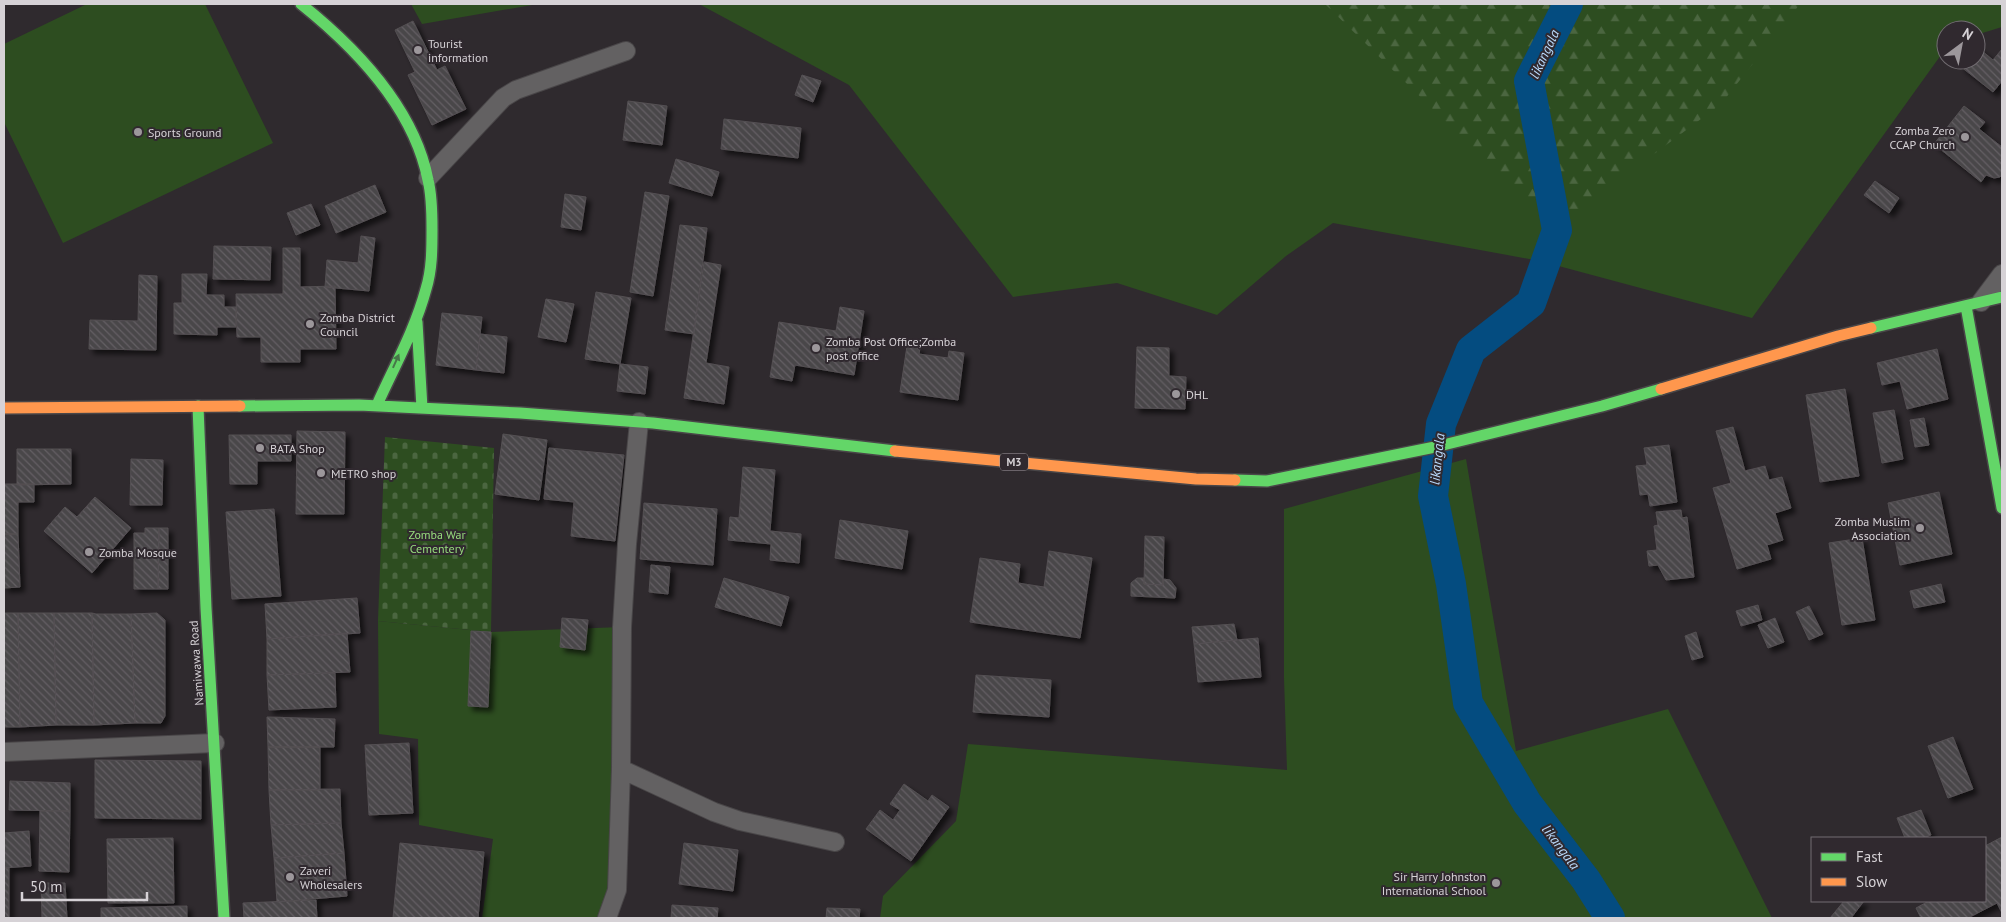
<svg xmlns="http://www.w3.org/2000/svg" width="2006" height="922" font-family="'PT Sans',sans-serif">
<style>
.green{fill:#2d4d20}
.forest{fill:url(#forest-firs)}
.cemetery{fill:url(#cemetery-stones)}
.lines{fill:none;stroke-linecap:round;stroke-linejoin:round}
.river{stroke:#044c80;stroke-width:30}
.building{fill:url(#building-back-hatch);stroke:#545053;filter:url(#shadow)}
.street-casing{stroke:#494648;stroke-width:20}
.fast-casing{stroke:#494648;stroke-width:14}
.slow-casing{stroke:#494648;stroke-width:14}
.street{stroke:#636162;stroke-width:18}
.fast{stroke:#63d668;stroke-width:11}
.slow{stroke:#ff974d;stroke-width:11}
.oneway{fill:#477749}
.poi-dot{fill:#9c979b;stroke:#30292f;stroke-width:2}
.labels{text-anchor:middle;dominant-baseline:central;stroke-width:4;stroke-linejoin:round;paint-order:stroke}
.shield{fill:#30292f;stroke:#a49fa4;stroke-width:1}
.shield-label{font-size:11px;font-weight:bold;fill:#d6d2d6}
.poi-label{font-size:12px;fill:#d6d2d6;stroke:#30292f;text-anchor:start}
.park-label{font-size:12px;fill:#97dd7d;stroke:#30292f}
.street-label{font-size:12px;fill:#d6d2d6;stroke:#30292f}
.water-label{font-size:14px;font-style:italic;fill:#b9dafc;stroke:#30292f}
</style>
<defs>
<pattern id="forest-firs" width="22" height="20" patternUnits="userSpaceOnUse" patternTransform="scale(1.25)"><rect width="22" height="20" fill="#2d4d20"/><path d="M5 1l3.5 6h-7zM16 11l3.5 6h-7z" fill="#4b6640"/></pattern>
<pattern id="cemetery-stones" width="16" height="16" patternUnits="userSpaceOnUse" patternTransform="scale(1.25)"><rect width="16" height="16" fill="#2d4d20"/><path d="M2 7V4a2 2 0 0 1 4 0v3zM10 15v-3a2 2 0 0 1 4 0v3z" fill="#4b6640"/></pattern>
<pattern id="building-back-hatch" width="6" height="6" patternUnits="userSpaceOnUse" patternTransform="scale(1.25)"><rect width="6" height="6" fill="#4a464a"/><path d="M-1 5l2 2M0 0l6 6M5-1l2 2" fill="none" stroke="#636063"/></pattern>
<filter id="shadow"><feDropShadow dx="4.5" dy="4.5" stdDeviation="2.5" flood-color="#0009"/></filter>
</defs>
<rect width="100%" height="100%" fill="#2f2a2e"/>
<path class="green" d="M87,4H205L273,143L63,243L4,122V44Z
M411,4H538L422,24Z
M699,4H2002V27L1976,35V30H1946V48L1752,318L1540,261L1333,223L1286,256L1217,315L1117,283L1013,297L849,85Z
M1466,459L1516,751L1668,709L1772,918H880L883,896L956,821L968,744L1287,770L1284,678V509Z
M378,621L491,632L622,627L608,918H482L493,839L419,825L418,739L379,734Z"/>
<path class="forest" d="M1325,4H1800L1721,104L1606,190L1557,230Z"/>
<path class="cemetery" d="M385,437L494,448L491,632L378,621Z"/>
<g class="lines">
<path class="river" d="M1568,4L1529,81L1557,230L1531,303L1471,350L1441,424L1433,496L1451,584L1468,703L1527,803L1586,880L1610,918"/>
</g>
<path class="building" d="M413,21L437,70L445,66L466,109L432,125L408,75L415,72L395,30Z
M1976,46L1993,60L2002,49V81L1993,92L1960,66L1965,60H1976Z
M802,75L821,81L813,102L795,95Z
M628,101L667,106L662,145L623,140Z
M1964,106L1985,122L1979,129L2002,147V156L2000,159L2002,161V174L2000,177L1994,178L1986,175L1981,182L1934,144Z
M724,119L801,128L798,158L721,149Z
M676,159L719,172L712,196L669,183Z
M1875,181L1899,198L1889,213L1864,195Z
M375,185L386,212L336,233L325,206Z
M645,192L669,196L653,296L630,292Z
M565,194L586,197L581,230L561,227Z
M311,204L320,225L296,235L287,213Z
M680,225L707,228L694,334L665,330Z
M361,236L375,238L369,291L325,287L327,260L358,263Z
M214,246L271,247L270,280L213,279Z
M283,248H300V287L335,286L336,349H300V362H261V337H237L236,294H283Z
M704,262L721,265L706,363L729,367L724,404L684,398Z
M182,274H207L206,295H224V307H236V327H217V335L174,334V303H182Z
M139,275L157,276L156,350L89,349L90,320L138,321Z
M596,292L631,298L620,364L585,359Z
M546,299L574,304L566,342L538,337Z
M840,307L864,311L854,375L795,365L792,381L770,377L779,322L836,331Z
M442,313L482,317L476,370L436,365Z
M480,334L507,337L504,373L476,370Z
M907,346L920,348L919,354L948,358L949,351L964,353L958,400L900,392Z
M1137,347L1169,348V376L1186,377L1185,409L1135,408Z
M1937,349L1948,399L1907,409L1900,381L1882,385L1877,363Z
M620,364L648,367L645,394L617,391Z
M1845,389L1859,476L1820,482L1806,395Z
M1894,410L1903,459L1882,463L1873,413Z
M1924,418L1929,445L1915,447L1910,420Z
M1733,427L1745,471L1765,466L1769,480L1782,477L1791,508L1775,513L1783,540L1767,545L1771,559L1737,569L1713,488L1731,483L1716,431Z
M297,431L345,432L344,514H296Z
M503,434L547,440L539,500L495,494Z
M229,435H291V461H257V484H230Z
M1669,445L1677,502L1650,506L1648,494L1640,495L1636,466L1647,465L1644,448Z
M549,448L624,455L615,541L571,536L574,502L544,499Z
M17,449H71V484L17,485Z
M131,459L163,460L162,505H130Z
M743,467L775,470L770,531L801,534L799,563L770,560L771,544L728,540L730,517L739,518Z
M4,484H34V502H18V534H4Z
M1939,492L1952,554L1900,565L1888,503Z
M95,497L131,528L92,573L44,531L65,507L77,517Z
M644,503L717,509L713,565L640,559Z
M274,509L281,596L232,599L226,512Z
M1681,510L1682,518L1687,517L1694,577L1666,580L1658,565L1649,566L1647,551L1657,550L1654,526L1658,525L1656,512Z
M840,520L908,531L902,569L835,558Z
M145,528H159L158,589H134V533H145Z
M159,528H168V589H158Z
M4,534H18L20,587L4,588Z
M1145,536L1164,537L1163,585L1144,584Z
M1862,538L1875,620L1842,625L1829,543Z
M1049,551L1092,558L1080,638L970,622L980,558L1020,564L1018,583L1044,587Z
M651,565L670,567L668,594L649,592Z
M724,578L789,597L781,626L715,607Z
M1137,578H1144V584L1163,585V579L1170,580L1176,588L1175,598L1131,596V583Z
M1941,584L1945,602L1914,608L1910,591Z
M357,598L360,633L267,639L265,604Z
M1758,605L1762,620L1741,626L1736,611Z
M1809,606L1823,634L1809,640L1796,612Z
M4,613H18L20,727H4Z
M18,613H54L56,725L20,727Z
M54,613H92L94,725H56Z
M92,613L96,614H131L135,723L94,725Z
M157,613L165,620V716L161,723H135L131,614Z
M562,618L588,620L585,650L560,647Z
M1775,618L1784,642L1768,648L1758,625Z
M1234,624L1237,640L1194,644L1192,627Z
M471,631L491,632L488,707L468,706Z
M1696,632L1703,657L1692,660L1685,636Z
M347,633L350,672L267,675V639Z
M1258,638L1261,677L1198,682L1194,644Z
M335,673L336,707L269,710L267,675Z
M976,675L1051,680L1049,717L973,712Z
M267,717L335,719L334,747H268Z
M1953,737L1973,789L1948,798L1928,746Z
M409,743L413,813L369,815L365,745Z
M268,747H320V790H269Z
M95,760L201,761V819L95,818Z
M10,781L70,783V811L9,810Z
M904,784L928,801L932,795L949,807L911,861L866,829L880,810L893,820L900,810L890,804Z
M340,789L341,823L271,825L269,790Z
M1921,810L1931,835L1923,838H1905L1897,818Z
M40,811H70L69,872L39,871Z
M341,823L344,853L274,858L271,825Z
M29,831L31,866L4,868V833Z
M2002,837V913L1997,903L1968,918H1921L1916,908L1929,901H1985V846Z
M173,838L174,903H108L107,839Z
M400,843L484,852L478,918H393Z
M684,843L738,850L733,891L679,884Z
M344,853L347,896L277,902L274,858Z
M4,868H9V918H4Z
M41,883H65L67,918H42Z
M316,900L317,918H244L243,903Z
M1844,901H1864L1851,918H1830Z
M672,905L718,908L717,918H671Z
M187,906V918H101V908Z
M827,908L860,909L859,918H826Z"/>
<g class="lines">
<defs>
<path id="street" d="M428,178L503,98L516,90L626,51
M1981,302L2002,274
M4,752L215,743
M621,769L714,812L740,821L835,842
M607,918L617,890L621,769L622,627L627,544L639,422"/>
<path id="fast" d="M301,4C356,48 414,108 428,180C432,196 432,213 432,229C432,249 432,270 426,289C415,330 394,367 377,405
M1966,306L2002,508
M417,322L422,408
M1871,328L2002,297
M198,406L206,608L224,918
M240,406L359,405L520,413L653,423L895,451
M1235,480L1267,481L1435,447L1602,406L1661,389"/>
<path id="slow" d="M1661,389L1838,336L1871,328
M4,408L240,406
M895,451L1196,479L1235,480"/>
</defs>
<use href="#street" class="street-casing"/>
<use href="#fast" class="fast-casing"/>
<use href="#slow" class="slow-casing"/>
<use href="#street" class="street"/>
<use href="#fast" class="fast"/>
<use href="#slow" class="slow"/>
</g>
<defs><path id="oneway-solid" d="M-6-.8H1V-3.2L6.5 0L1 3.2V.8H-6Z" transform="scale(1.25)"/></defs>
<use class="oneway" href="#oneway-solid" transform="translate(396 361) rotate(-66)"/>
<g class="poi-dot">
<circle cx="418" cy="50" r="5"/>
<circle cx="138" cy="132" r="5"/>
<circle cx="1965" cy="137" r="5"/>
<circle cx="310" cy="324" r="5"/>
<circle cx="816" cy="348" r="5"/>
<circle cx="1176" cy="394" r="5"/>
<circle cx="260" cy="448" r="5"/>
<circle cx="321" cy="473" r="5"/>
<circle cx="1920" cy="528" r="5"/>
<circle cx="89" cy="552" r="5"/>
<circle cx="290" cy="877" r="5"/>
<circle cx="1496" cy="883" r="5"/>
</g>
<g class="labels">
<rect class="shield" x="1000" y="453.5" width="28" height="17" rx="4"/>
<g class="shield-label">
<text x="1014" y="462">M3</text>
</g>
<g class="poi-label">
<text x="428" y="43">Tourist<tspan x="428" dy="14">information</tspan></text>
<text x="1955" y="130" text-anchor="end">Zomba Zero<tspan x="1955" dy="14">CCAP Church</tspan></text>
<text x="148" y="132">Sports Ground</text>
<text x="320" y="317">Zomba District<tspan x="320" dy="14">Council</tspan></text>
<text x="826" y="341">Zomba Post Office;Zomba<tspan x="826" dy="14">post office</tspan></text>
<text x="1186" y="394">DHL</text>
<text x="270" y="448">BATA Shop</text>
<text x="331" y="473">METRO shop</text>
<text x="1910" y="521" text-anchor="end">Zomba Muslim<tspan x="1910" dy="14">Association</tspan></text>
<text x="99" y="552">Zomba Mosque</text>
<text x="300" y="870">Zaveri<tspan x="300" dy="14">Wholesalers</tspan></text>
<text x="1486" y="876" text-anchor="end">Sir Harry Johnston<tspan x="1486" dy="14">International School</tspan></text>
</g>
<g class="park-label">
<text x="437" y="534">Zomba War<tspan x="437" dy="14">Cementery</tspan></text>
</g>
<g class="street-label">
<text transform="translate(196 663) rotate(-94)">Namiwawa Road</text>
</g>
<g class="water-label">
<text transform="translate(1544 54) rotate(-65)">likangala</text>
<text transform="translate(1437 459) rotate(-84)">likangala</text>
<text transform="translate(1561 847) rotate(53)">likangala</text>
</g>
</g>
<rect width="2006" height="922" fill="none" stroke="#d6d2d6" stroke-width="10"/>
<rect x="1811" y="837" width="175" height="65" fill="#30292f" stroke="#726d72"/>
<rect x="1821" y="853" width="25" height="8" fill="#63d668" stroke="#726d72"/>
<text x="1856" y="862" font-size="15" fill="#d6d2d6">Fast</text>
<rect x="1821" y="878" width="25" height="8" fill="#ff974d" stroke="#726d72"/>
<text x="1856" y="887" font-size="15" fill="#d6d2d6">Slow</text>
<g transform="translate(1961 45) rotate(32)"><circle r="24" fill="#30292f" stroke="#726d72"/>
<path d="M0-4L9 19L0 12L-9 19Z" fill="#9c979b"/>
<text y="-8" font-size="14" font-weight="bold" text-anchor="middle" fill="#d6d2d6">N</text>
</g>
<path d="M22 892v8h125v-8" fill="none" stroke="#d6d2d6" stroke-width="2.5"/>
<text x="30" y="892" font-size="15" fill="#d6d2d6" stroke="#30292f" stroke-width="4" paint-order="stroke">50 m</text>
</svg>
